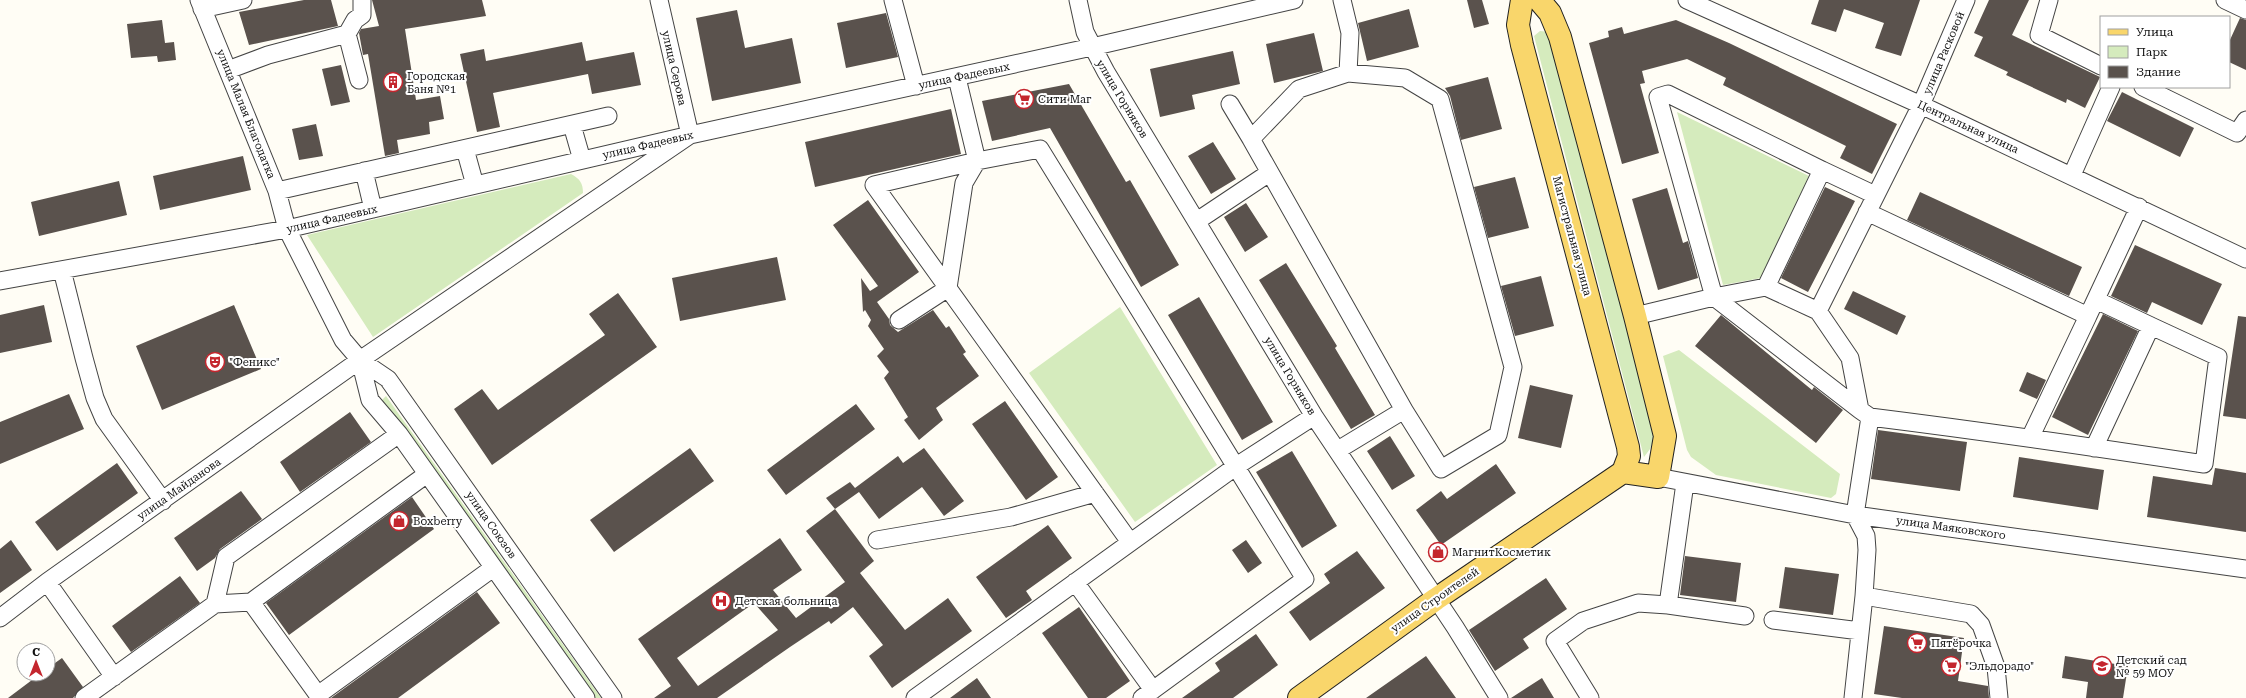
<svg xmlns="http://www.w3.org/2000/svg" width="2246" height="698" font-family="'Roboto Serif',serif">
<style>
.green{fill:#d5ebbd}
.building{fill:#5a524d;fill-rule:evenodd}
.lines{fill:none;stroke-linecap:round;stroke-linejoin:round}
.minor-casing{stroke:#444;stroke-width:19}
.major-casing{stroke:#222;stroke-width:24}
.minor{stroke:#fff;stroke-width:17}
.major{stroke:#f9d66b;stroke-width:22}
.labels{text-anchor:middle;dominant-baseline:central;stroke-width:4;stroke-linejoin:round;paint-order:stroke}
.street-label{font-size:11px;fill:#111;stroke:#fff}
.poi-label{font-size:11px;fill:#111;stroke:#fff;text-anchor:start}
</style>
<rect width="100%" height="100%" fill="#fffdf5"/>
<path class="green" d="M1540,31L1549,32L1655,435L1650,449L1644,457L1534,36Z
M1677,112L1809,176L1761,278L1723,285Z
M571,174C580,179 583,183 583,193L373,337L307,235Z
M1120,307L1217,465L1135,522L1029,373Z
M1679,350L1840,474L1836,494L1831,498L1716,475L1691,457L1687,450L1663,356Z
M386,396L601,698H593L382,400Z"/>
<path class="building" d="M304,0H331L338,26L249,45L239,12Z
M372,0H482L486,16L405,29L416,100L440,96L444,119L429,122L430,134L397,140L399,153L385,156L368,54L363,55L359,33L361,29L379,26Z
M1467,0H1482L1489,24L1474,28Z
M1819,0H1920L1901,56L1875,48L1884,23L1844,9L1836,32L1811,24Z
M1989,0H2029L2012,35L2100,77L2085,108L2067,99L2066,103L2006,75L2008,72L1974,56L1983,37L1974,33Z
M1409,9L1419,47L1367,61L1358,23Z
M737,10L745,48L792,38L801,83L712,101L696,18Z
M886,13L898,57L846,68L837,23Z
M2240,18L2246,20V70L2229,62V42Z
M162,20L165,43L174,42L176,60L158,62L157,56L131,58L127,24Z
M1676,20L1729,43L1897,124L1872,174L1840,158L1846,146L1723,85L1726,78L1687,59L1642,71L1645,83L1640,84L1659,153L1622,164L1589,43L1609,37L1608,31L1622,27L1624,34Z
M1314,33L1323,71L1274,83L1266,44Z
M582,42L586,61L634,52L641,85L592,94L588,74L493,93L500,127L477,132L460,54L484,49L486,61Z
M1233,51L1240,84L1192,95L1195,109L1160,117L1150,69Z
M341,65L350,102L331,106L322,69Z
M1488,77L1502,129L1461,140L1450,96L1445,88Z
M1069,84L1126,182L1130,180L1179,265L1141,287L1050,128L992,141L982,101Z
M2122,92L2194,128L2180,157L2107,121Z
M951,109L961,154L815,187L805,142Z
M316,124L323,156L299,160L292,129Z
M1213,142L1236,179L1211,194L1188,156Z
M243,156L251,190L160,210L153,176Z
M1515,177L1529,228L1488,238L1474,187Z
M119,181L127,215L39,236L31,202Z
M1825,187L1855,201L1808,292L1781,278Z
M1667,188L1683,243L1688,241L1698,278L1658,290L1632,199Z
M1920,192L2082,267L2069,296L1907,220Z
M868,200L919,272L877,302L889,319L890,325L898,332L933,310L946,328L949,326L966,352L963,354L979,376L936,408L943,420L919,440L904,420L908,417L884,378L889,372L877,356L884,349L868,326L871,320L865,310L863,312L861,278L870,291L878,286L833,225Z
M1246,203L1268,237L1245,252L1224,217Z
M2135,245L2222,284L2202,325L2152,302L2147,313L2111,296Z
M777,257L786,300L680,321L672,278Z
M1286,263L1337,346L1335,348L1375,415L1351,429L1259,280Z
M1541,276L1554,326L1515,336L1501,286Z
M1853,291L1906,316L1897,335L1844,309Z
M618,293L657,347L492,465L454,409L482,389L498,410L605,335L589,314Z
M1199,297L1273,422L1242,440L1168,315Z
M44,305L52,342L0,353V315Z
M234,305L261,369L162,410L136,346Z
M2103,314L2138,331L2088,435L2052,417Z
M1721,315L1812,390L1814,387L1843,410L1816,443L1695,346Z
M2238,316L2246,317V419L2223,416Z
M2027,372L2046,380L2037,399L2019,391Z
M1530,385L1573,395L1561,448L1518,438Z
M69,394L84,429L0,464V422Z
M1005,401L1058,477L1026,500L972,424Z
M856,404L875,429L786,495L767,470Z
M350,412L371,442L300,492L280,462Z
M1878,430L1967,442L1960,491L1871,479Z
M1390,436L1415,476L1392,490L1367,451Z
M690,448L714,481L614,552L590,520Z
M924,448L964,501L944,516L922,487L879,519L859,492L835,509L826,498L850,482L855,488L898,456L903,463Z
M1292,451L1337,526L1302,548L1256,472Z
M2019,457L2104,470L2098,510L2013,497Z
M117,463L138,493L57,551L35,522Z
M1496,464L1516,493L1441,545L1416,510L1441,491L1447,499Z
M2215,468L2246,473V532L2147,517L2153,476L2212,485Z
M241,491L262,519L220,549L215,558L197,571L174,538Z
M412,497L434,529L289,635L266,603Z
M835,509L874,561L860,573L905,630L948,598L972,631L892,688L869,656L883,645L853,607L831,624L829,621L790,647L717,698H654L671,686L638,639L780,538L802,570L773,590L796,618L845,582L806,531ZM754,603L778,630L698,686L677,658Z
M1048,525L1072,558L1026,591L1032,600L1006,618L976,577Z
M11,540L32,570L0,593V549Z
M1246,540L1262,563L1248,573L1232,550Z
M1357,551L1385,588L1310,641L1289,612L1330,583L1324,574Z
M1685,556L1741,563L1736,602L1680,595Z
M1785,567L1839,574L1833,615L1779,608Z
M180,576L200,603L131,652L112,626Z
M1546,578L1567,609L1523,639L1529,648L1495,671L1469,630Z
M477,592L500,623L398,698H331Z
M1079,607L1130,681L1106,698H1088L1042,633Z
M1884,626L1964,638L1958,681L1988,686L1989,698H1902L1874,694Z
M1256,634L1278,665L1233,698H1182L1220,671L1215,663Z
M1426,656L1456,698H1366Z
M2065,656L2128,666L2123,698H2086L2088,682L2062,678Z
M62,658L83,687L73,698H8L40,674H48V668Z
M977,678L991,698H950Z
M1542,678L1554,698H1511Z"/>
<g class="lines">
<defs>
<path id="minor" d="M199,0L277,191L287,229L343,340L360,360L388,379L613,698
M893,0L916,86
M1078,0L1085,32L1106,72L1314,416L1455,627L1499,698
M1342,0L1350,33L1348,73
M1687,0L1921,105L2246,259
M1966,0L1921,105L1818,311L1850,358L1860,410L1870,417L1855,515L1866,536L1867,550L1864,596L1971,614L1981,625L1996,667L1999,698
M2049,0L2039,35L2101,66
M2225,0L2246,10
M202,9L243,0
M347,34L359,80
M228,70L268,55L347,34L355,20L362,15V0
M957,78L977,161L1040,149L1305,579L1142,698
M2143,87L2237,133L2246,120
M1230,104L1251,139
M572,125L582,160
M465,149L475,185
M977,161L874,185L1130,542
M1822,170L1668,94L1658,97L1714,297L1860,410
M364,171L373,209
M2072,175L2111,87
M277,191L608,116
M1867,212L2088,316L2139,207
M1197,221L1269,173
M62,270L84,358L95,398L104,419L163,501
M0,281L287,229L690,135L1092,47L1294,0
M2096,300L2151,326
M1818,311L1766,287L1822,170L1875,195
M1635,316L1714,297L1766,287
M899,320L948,288L964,183L977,161
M360,360L370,400L399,434L586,698
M1870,417C1982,431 2093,447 2204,464L2218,357L2151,326L2094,448
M2030,438L2088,316
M1338,450L1404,410L1441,469L1498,435L1513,367L1440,99L1405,78L1348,73L1299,89L1251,139L1404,410
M1658,477L1855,515L2246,569
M1685,483L1668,605L1745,616
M877,540L1011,517L1095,493
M47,582L114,677
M1075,582L1153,690
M251,602L427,474
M215,604L251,602L318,695L493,568
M0,618L47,582L360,360L690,135L659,0
M1773,620L1860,631
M84,698L215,604L226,557L399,434
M915,698L1235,467L1314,416
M1590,698L1555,641L1583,621L1638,603L1668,605
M1853,698L1864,596"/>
<path id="major" d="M1522,0L1518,25L1522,45L1628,447L1629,456L1623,472
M1299,698L1436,599L1623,472L1658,477L1665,436L1635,316L1560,37L1550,13L1539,0"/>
</defs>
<use href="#minor" class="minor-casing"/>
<use href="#major" class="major-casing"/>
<use href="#minor" class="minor"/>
<use href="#major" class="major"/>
</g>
<defs>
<symbol id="building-ring" viewBox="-11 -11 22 22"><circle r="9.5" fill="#fff" stroke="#c4262e" stroke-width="1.5"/><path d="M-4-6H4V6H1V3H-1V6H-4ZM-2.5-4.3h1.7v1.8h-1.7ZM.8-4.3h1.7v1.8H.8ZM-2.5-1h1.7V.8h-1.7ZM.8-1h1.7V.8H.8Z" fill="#c4262e"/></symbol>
<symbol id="supermarket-ring" viewBox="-11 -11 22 22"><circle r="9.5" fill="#fff" stroke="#c4262e" stroke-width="1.5"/><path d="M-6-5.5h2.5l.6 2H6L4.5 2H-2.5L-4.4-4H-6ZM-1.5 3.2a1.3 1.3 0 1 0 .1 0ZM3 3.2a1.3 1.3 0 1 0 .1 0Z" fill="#c4262e"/></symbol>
<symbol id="theatre-ring" viewBox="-11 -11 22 22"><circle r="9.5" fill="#fff" stroke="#c4262e" stroke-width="1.5"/><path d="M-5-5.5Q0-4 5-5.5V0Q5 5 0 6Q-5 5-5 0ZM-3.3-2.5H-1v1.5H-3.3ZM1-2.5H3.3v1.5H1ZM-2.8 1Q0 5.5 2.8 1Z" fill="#c4262e"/></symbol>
<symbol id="shop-ring" viewBox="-11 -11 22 22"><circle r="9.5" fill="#fff" stroke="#c4262e" stroke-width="1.5"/><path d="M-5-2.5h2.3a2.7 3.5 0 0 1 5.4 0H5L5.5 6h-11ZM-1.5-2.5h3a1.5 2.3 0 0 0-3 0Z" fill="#c4262e"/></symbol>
<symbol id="hospital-ring" viewBox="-11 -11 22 22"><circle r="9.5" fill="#fff" stroke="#c4262e" stroke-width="1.5"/><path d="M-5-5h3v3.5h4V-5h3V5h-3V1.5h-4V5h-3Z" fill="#c4262e"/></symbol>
<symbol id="school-ring" viewBox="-11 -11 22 22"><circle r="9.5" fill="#fff" stroke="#c4262e" stroke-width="1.5"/><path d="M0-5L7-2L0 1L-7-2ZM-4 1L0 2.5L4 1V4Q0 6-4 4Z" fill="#c4262e"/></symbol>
</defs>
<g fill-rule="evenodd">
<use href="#building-ring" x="382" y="71" width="22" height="22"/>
<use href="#supermarket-ring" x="1013" y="88" width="22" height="22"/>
<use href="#theatre-ring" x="204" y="351" width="22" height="22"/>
<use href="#shop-ring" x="388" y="510" width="22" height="22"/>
<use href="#shop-ring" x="1427" y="541" width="22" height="22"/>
<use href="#hospital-ring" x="710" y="590" width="22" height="22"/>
<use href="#supermarket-ring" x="1906" y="632" width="22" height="22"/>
<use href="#supermarket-ring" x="1940" y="655" width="22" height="22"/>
<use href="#school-ring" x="2091" y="655" width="22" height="22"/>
</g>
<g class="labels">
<g class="street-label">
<text transform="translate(1944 53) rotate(-67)">улица Расковой</text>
<text transform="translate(674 68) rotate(77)">улица Серова</text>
<text transform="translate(964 76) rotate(-12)">улица Фадеевых</text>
<text transform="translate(1122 99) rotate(59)">улица Горняков</text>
<text transform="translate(246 114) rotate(68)">улица Малая Благодатка</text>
<text transform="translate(1968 127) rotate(25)">Центральная улица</text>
<text transform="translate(648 145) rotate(-13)">улица Фадеевых</text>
<text transform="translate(332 219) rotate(-13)">улица Фадеевых</text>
<text transform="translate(1572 236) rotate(75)">Магистральная улица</text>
<text transform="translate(1290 376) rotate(59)">улица Горняков</text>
<text transform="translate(179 489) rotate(-35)">улица Майданова</text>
<text transform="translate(491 525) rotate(55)">улица Союзов</text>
<text transform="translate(1951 528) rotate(8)">улица Маяковского</text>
<text transform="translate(1435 600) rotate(-35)">улица Строителей</text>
</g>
<g class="poi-label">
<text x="407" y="76">Городская<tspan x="407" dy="13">Баня №1</tspan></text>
<text x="1038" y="99">Сити Маг</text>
<text x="229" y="362">"Феникс"</text>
<text x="413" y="521">Boxberry</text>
<text x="1452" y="552">МагнитКосметик</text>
<text x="735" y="601">Детская больница</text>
<text x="1931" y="643">Пятёрочка</text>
<text x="2116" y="660">Детский сад<tspan x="2116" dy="13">№ 59 МОУ</tspan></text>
<text x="1965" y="666">"Эльдорадо"</text>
</g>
</g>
<rect x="2100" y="16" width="130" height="72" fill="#ffffff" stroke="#a0a0a0"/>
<rect x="2108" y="29" width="20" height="6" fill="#f9d66b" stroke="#a0a0a0"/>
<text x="2136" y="36" font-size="12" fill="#111111">Улица</text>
<rect x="2108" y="46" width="20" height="12" fill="#d5ebbd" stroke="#a0a0a0"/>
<text x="2136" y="56" font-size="12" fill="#111111">Парк</text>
<rect x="2108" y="66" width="20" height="12" fill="#5a524d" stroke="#a0a0a0"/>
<text x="2136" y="76" font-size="12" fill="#111111">Здание</text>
<g transform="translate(36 662)"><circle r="19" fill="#ffffff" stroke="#a0a0a0"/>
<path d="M0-3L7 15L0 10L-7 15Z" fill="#c4262e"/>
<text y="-6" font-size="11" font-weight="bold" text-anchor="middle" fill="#111111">С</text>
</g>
</svg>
